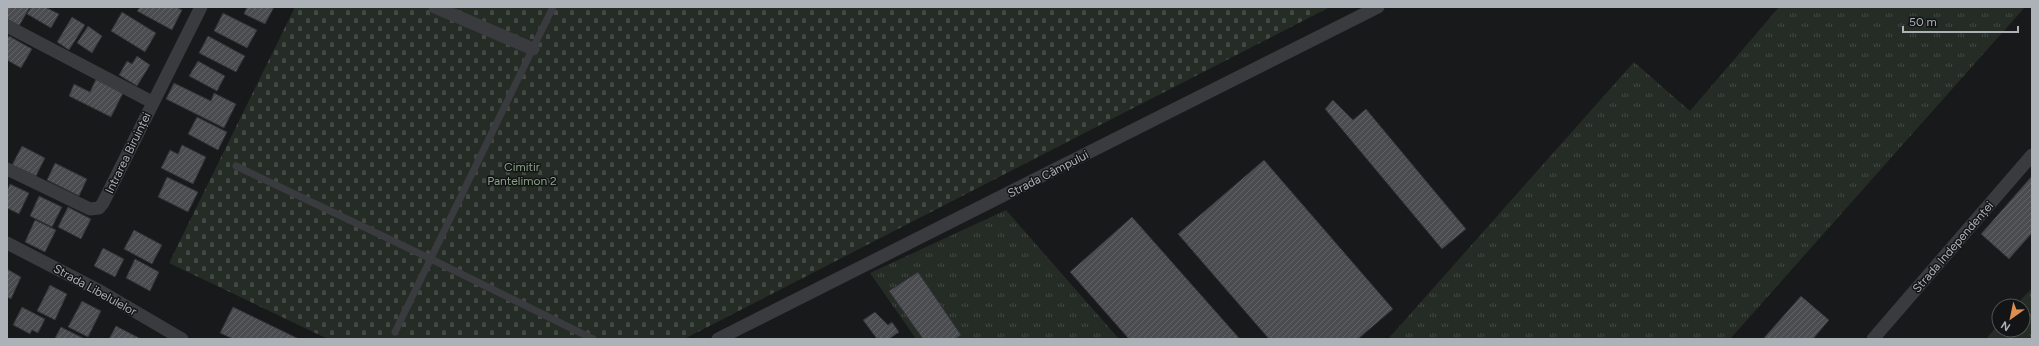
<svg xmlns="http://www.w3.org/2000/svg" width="2039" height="346" font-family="Figtree,sans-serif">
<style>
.grass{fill:url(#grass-tufts)}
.cemetery{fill:url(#cemetery-stones)}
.building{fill:url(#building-hatch);stroke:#323336}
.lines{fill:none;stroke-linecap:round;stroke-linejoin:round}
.lane{stroke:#3a3b3e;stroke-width:7}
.street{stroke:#3a3b3e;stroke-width:13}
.labels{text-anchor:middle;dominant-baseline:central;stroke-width:3;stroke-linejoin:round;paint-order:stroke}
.street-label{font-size:12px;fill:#acb2b8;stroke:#131415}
.park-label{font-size:12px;fill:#8aa185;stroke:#131415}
</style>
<defs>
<pattern id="grass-tufts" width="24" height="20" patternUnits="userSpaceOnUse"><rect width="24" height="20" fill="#252c25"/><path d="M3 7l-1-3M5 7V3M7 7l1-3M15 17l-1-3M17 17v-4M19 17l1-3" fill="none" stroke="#424843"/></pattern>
<pattern id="cemetery-stones" width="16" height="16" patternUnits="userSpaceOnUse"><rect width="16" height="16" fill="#252c25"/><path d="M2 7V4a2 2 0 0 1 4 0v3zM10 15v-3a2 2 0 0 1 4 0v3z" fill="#424843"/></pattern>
<pattern id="building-hatch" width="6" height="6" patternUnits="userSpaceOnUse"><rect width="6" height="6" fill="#4a4c4f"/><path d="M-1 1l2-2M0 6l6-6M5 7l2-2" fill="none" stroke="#616366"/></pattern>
</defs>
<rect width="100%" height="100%" fill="#18191a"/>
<path class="grass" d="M1779,7H2025L1730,339H1388L1634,62L1690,111Z
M1006,210L1119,339H916L870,273Z
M2032,288V339H1986L1999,324V330H2023V306H2015Z"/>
<path class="cemetery" d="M295,7H1330L684,339H328L169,263Z"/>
<path class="building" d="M7,7H30L19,26L7,19Z
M31,7H45L59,14L51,28L27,14Z
M140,7H176L182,10L172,30L137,11Z
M247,7H274L265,24L244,14Z
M122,12L156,33L145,52L111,31Z
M223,13L257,30L247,48L214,31Z
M72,17L85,25L69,50L57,42Z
M88,26L102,36L92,53L77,43Z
M9,36L32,49L21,68L7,60V39Z
M208,36L245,56L236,72L199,53Z
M137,56L150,65L137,86L119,75L127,61L132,64Z
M198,61L225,76L217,91L189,76Z
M96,79L123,93L111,117L69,96L74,84L90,92Z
M174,83L211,101L214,93L236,104L224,128L166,99Z
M1333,100L1353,120L1366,109L1466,229L1442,249L1325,109Z
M197,117L227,132L218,150L188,134Z
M182,145L206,157L193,184L161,168L170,150L178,154Z
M22,146L45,158L36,176L12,165Z
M1264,160L1393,309L1358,339H1269L1178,234Z
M55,163L87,179L79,196L47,180Z
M2032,176V233L2009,259L1981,234Z
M167,177L198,192L188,212L158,197Z
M10,184L29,193L19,214L7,208V191Z
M39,196L62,207L52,227L30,216Z
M68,207L91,219L81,239L58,227Z
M1132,217L1240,339H1129L1070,272Z
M35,220L56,230L45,252L25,242Z
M134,230L162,245L152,264L124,249Z
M103,248L124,259L115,277L94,266Z
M135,259L159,272L150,291L126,278Z
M7,269L21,277L11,299L7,297Z
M918,272L961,335L955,339H923L889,291Z
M50,285L67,294L55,320L37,311Z
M1801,296L1829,320L1813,339H1763Z
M82,301L101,311L88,337L68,327Z
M22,307L45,319L38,333L32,330L30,334L13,325Z
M233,307L299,339H233L220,333Z
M875,312L888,325L892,322L899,332L889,339H877L863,320Z
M116,326L141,339H109Z
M61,327L85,339H56L55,338Z"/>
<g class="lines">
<path class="lane" d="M236,166L431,259L593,339
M395,332L553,7"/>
<path class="street" d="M435,7L533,49
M7,26L152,102
M7,169L90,209L99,208L103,203L201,7
M7,243L100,291L182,339
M718,339L1378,7
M1873,339L2032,155"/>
</g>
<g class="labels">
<g class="street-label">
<text transform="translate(128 153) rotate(-64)">Intrarea Biruinței</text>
<text transform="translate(1048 174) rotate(-27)">Strada Câmpului</text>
<text transform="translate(1953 247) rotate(-49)">Strada Independenței</text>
<text transform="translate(95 290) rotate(29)">Strada Libelulelor</text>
</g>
<g class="park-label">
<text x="522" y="167">Cimitir<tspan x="522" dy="14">Pantelimon 2</tspan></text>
</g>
</g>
<rect width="2039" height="346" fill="none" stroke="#acb2b8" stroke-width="16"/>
<g transform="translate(2011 318) rotate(213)"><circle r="19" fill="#131415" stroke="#505356"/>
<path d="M0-3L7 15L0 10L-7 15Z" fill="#dd8d4d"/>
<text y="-6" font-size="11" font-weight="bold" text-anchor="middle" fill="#acb2b8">N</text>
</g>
<path d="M1903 26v6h115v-6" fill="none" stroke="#acb2b8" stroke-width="2"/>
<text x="1909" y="26" font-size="12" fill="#acb2b8" stroke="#131415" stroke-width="3" paint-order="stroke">50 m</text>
</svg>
